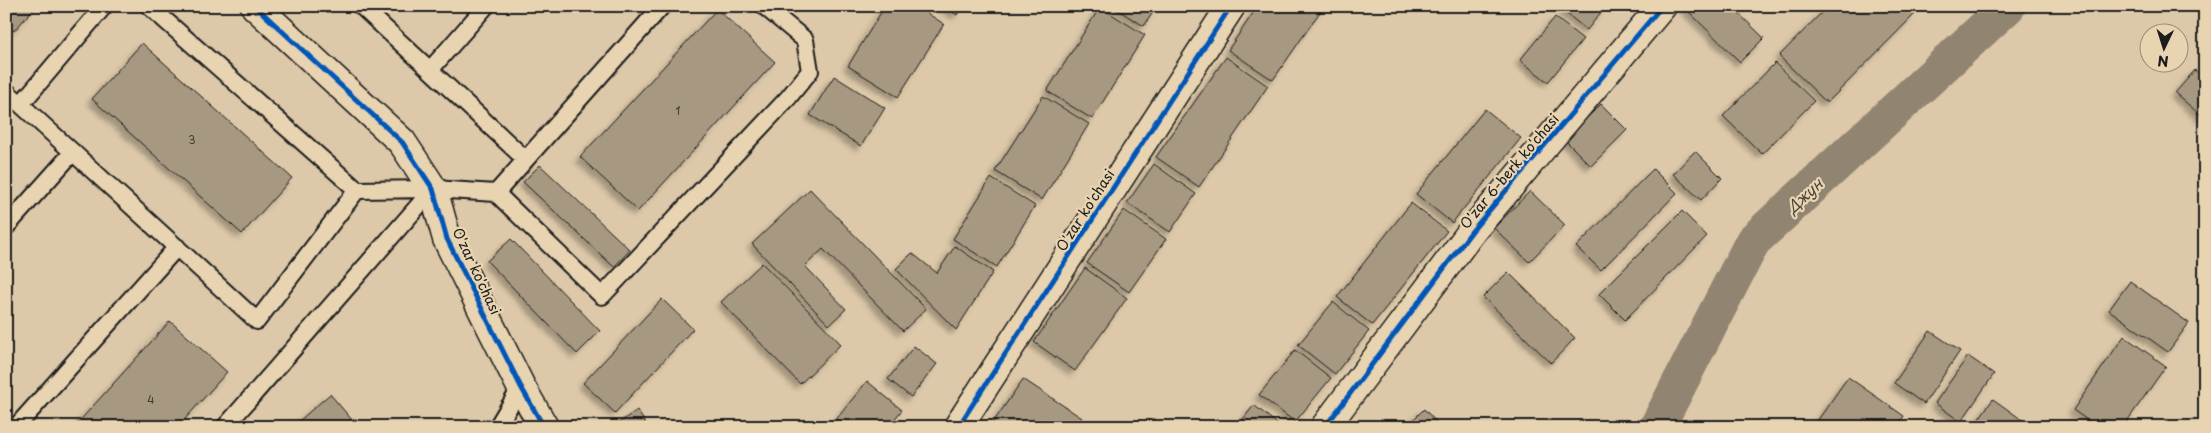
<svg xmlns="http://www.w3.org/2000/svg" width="2211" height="433" font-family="'Playpen Sans',sans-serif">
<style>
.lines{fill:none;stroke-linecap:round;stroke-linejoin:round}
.canal{stroke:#918571;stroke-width:36}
.building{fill:#a79881;stroke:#1c1c1c;filter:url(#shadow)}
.service-casing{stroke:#1c1c1c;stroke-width:20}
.minor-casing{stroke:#1c1c1c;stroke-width:31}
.service{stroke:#e9d4b2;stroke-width:16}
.minor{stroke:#e9d4b2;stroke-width:28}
.cycleway-casing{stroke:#e9d4b2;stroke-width:8}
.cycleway{stroke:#0057b8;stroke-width:5}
.labels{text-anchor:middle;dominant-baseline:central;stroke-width:4.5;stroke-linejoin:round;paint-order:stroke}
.number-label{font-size:11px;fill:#3f3b35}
.street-label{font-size:14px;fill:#1c1c1c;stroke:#e9d4b2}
.water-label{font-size:15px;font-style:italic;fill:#45413a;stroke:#e9d4b2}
</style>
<defs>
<filter id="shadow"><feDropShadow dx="-4.5" dy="4.5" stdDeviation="2.5" flood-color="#0004"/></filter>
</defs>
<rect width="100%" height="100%" fill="#ddc9a9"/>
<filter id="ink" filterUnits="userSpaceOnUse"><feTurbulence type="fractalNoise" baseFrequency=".02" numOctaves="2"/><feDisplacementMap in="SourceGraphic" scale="10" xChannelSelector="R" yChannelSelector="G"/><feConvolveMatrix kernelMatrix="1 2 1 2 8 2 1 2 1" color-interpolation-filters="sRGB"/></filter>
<g filter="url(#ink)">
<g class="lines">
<path class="canal" d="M1657,427L1753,241L2008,6"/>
</g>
<path class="building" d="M6,6H36L14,31L6,24Z
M885,6H916L944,24L898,97L848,66Z
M943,6H962L957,15Z
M1111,6H1157L1144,26Z
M1258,6H1324L1273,80L1228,50Z
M1565,6H1606L1587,30L1562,10Z
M1683,6H1731L1764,38L1740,62Z
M1828,6H1907L1915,14L1827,103L1779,56Z
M1100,7L1145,35L1092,119L1047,91Z
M717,9L775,62L638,211L580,157Z
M1555,17L1583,39L1548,82L1520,60Z
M142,43L292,178L242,234L92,99Z
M1226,57L1268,86L1199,187L1156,157Z
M1775,63L1814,101L1762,154L1723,116Z
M2195,70L2205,78V119L2175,93Z
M834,76L885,108L861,146L810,115Z
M1043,96L1089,124L1042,200L995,171Z
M1601,104L1627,130L1591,166L1565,140Z
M1485,109L1521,138L1452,223L1416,194Z
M1695,151L1722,178L1701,200L1673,174Z
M1154,164L1196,194L1170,232L1127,203Z
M540,165L630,250L614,267L523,182Z
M1653,169L1677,193L1601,270L1576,247Z
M991,178L1035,206L997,267L953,239Z
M810,189L926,309L903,331L823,249L805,266L846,309L829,325L752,244Z
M1530,191L1565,225L1529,262L1494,228Z
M1411,203L1447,231L1372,325L1337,297Z
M1124,210L1166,239L1129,292L1087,263Z
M1682,211L1707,236L1625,320L1599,294Z
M511,239L600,331L577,354L487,261Z
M955,246L993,272L956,330L896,269L912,253L937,273Z
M762,263L841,344L800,384L721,302Z
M1085,268L1127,298L1075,371L1034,342Z
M1508,272L1575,338L1551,363L1483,297Z
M2130,281L2189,323L2168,352L2109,310Z
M662,299L693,329L615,413L583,383Z
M1333,302L1369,331L1335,374L1298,345Z
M170,321L227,372L178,427H74Z
M1930,331L1960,351L1924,404L1894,383Z
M2124,336L2166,366L2123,427H2097L2073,410Z
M914,346L937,364L911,397L888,379Z
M1295,350L1331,378L1295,422L1259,395Z
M1968,356L1994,374L1961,422L1935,403Z
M1848,377L1904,416L1897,427H1813Z
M1023,379L1082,418L1076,427H990Z
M867,381L902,410L888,427H830Z
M330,394L358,427H292Z
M1993,399L2032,427H1973Z
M1254,405L1281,427H1237Z
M1424,409L1441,427H1406Z
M637,410L648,427H613Z"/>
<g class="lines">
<defs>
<path id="service" d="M149,6L357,190L433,189L225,427
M361,6L430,70
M486,6L430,70L525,159
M6,91L257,321L357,190
M21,104L104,6
M433,189L496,193L602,296L788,98L810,71L805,40L764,6
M496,193L662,6
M6,227L73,152
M16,427L177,247
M497,427L521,387"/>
<path id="minor" d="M255,6L402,142L433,189L447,239L521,387L544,427
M958,427L1231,6
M1325,427L1472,231L1662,6"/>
</defs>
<use href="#service" class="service-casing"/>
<use href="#minor" class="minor-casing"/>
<use href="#service" class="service"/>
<use href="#minor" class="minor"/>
<defs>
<path id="cycleway" d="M255,6L402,142L433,189L447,239L521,387L544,427
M958,427L1231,6
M1325,427L1472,231L1662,6"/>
</defs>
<use href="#cycleway" class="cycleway-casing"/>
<use href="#cycleway" class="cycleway"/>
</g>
</g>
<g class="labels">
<g class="number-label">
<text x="678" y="110">1</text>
<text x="192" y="139">3</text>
<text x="151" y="399">4</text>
</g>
<g class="street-label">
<text transform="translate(1509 171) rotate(-50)">O'zar 6-berk ko'chasi</text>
<text transform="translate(1085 210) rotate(-57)">O'zar ko'chasi</text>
<text transform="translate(477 271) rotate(65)">O'zar ko'chasi</text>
</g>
<g class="water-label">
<text transform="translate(1804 195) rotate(-43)">Джун</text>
</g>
</g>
<rect width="2211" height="433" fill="none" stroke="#e9d4b2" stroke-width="25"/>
<rect x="12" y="12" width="2186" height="408" fill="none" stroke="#1c1c1c" stroke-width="2" filter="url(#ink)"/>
<g transform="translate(2164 48) rotate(184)"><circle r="24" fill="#e9d4b2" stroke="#978a76"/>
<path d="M0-4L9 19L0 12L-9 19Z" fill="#1c1c1c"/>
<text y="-8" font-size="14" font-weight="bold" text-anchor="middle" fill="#1c1c1c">N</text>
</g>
</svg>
